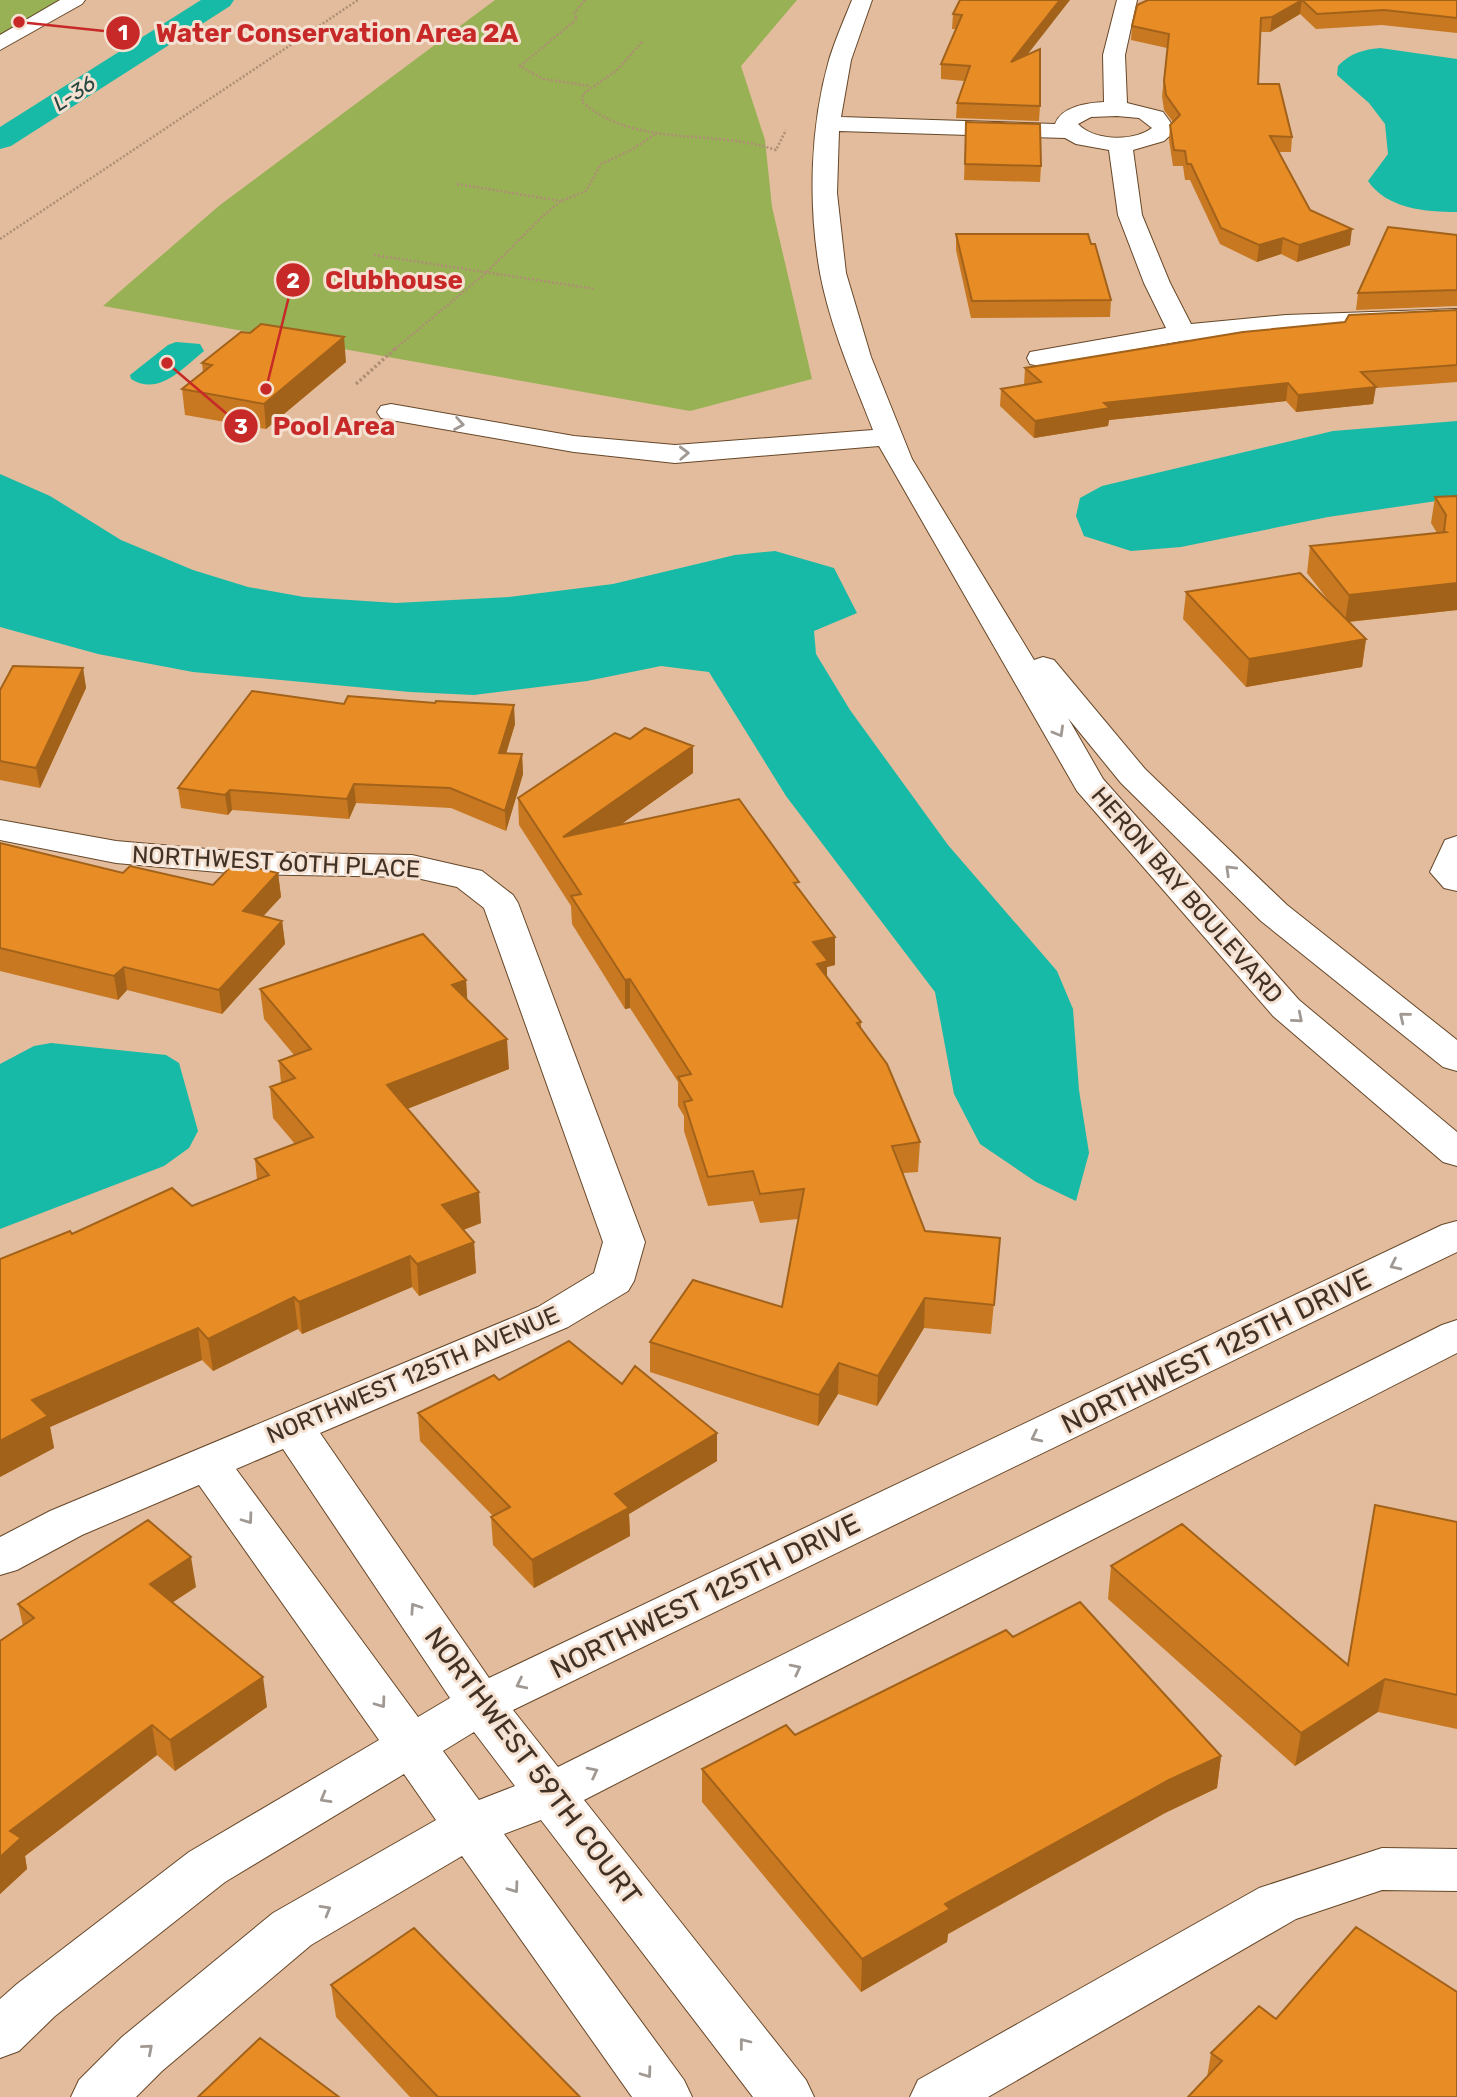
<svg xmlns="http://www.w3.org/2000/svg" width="1457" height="2097" font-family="Rubik,sans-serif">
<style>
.green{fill:#97b154}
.water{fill:#16baa7}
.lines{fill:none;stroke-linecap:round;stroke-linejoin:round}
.canal{fill:#16baa7;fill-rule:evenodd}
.minor-casing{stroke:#664729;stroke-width:2}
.path-far1{stroke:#ae8f75;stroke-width:2.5;stroke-dasharray:2 2;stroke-linecap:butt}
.path{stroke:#ae8f75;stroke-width:3.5;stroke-dasharray:2.5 2.5;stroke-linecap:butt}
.minor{fill:#fff;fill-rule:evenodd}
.wall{fill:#c87820}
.shaded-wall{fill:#a2621a}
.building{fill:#e88c25;stroke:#a2621a;stroke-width:2}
.oneway{stroke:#a09892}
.labels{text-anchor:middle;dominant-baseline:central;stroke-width:6;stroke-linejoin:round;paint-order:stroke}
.far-water-label{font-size:21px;font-style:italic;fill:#284641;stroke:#f5e1d1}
.street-label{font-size:24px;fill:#413225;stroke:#f5e1d1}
.near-street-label{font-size:28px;fill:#413225;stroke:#f5e1d1}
.leader{fill:none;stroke:#c72928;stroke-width:2.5}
.callout-dot{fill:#c72928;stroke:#f5e1d1;stroke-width:2.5}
.mark-label{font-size:21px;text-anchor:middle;font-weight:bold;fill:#fff}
.callout-label{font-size:26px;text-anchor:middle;font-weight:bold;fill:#c72928;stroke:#f5e1d1;stroke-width:6;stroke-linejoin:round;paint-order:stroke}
</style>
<rect width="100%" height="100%" fill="#e2bc9c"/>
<path class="green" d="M0,0H75L0,44Z
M495,0H797L741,66L765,140L772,207L812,379L690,411L103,306L220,205Z"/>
<path class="water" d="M1380,48L1457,59V212C1426,212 1387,209 1368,181L1388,154L1385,124L1369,103L1337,75L1338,66C1351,53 1362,50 1380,48Z
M176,342L200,344L204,351C184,367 159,397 131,379L130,375L168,345Z
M1457,421V498L1328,517L1181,547L1131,551L1084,536L1076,516L1080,498L1102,486L1333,431Z
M0,474L50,496L121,540L193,570L248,587L304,597L396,603L509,597L613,584L735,555L775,551L834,568L857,613L814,631L816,654L850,710L948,845L1057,971L1073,1009L1079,1090L1089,1153L1076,1201L1036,1182L980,1144L954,1094L935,992L786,796L709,672L661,666L587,681L474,695L410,692L193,672L98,654L0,627Z
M51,1043L166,1055L179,1063L198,1131L189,1148L164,1166L0,1229V1064L34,1046Z"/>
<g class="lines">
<path class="canal" d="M201,0H234L230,6L11,146L0,149V127Z"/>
<defs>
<path id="minor" d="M60,0H85L82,4L0,50V35Z
M852,0H872L851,60L841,117L1055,124C1062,106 1087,103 1104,102L1103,55L1117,0H1137L1125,55L1127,103L1163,112L1176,130L1164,141L1133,150L1142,215L1170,283L1191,324L1286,315L1457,309V325L1286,331L1182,341L1040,366L1030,364L1027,358L1030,352L1166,328L1144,283L1118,215L1109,150L1076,144L1065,138L839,131L837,193L846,273L871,357L912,459L1034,660L1043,657L1054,660L1145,769L1287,905L1457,1040V1071L1443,1067L1261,921L1121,783L1068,718L1103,779L1299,1000L1457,1132V1166L1443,1162L1273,1016L1077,791L879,446L675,463L574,452L391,420L381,418L377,412L381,406L391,404L574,436L675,445L873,430C853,379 830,326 820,273C808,205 810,127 829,60C835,40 844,20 852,0ZM1117,116L1139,118L1152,128C1133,142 1094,141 1078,124L1091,117Z
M0,820L116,841L241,852L412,855L482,871L513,895L518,903L645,1242L634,1281L628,1291L568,1327L320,1433L489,1678L1442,1225L1457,1221V1252L513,1710L558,1767L1442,1325L1457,1320V1353L584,1800L806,2080L814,2097H753L541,1820L504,1834L684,2080L692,2097H632L462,1856L311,1945L162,2071L136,2097H71L79,2080L122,2037L273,1913L436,1820L404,1774L225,1882L55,2016L19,2051L0,2058V1999L17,1984L189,1852L379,1740L199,1485L82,1535L17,1570L0,1575V1537L50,1511L538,1307L594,1273L603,1242L484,908L457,887L412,877L241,874L116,863L0,840ZM283,1449L450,1698L418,1717L236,1469ZM474,1732L515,1786L479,1800L443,1751Z
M1457,836V891L1444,888L1430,872L1445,840Z
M1382,1848L1457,1849V1891L1382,1890L1296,1919L988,2097H910L918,2080L1259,1888Z"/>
</defs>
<use href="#minor" class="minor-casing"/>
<path class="path-far1" d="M585,0L574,13L577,19L520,66L543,79L590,86
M642,42L616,71L583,94L582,102C637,149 711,128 776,150L786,130
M457,184L561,201
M0,239L358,0
M374,255L595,289
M395,349L487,272L544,215L561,201L586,191L601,164L631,150L657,133"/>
<path class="path" d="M356,384L397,347"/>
<use href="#minor" class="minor"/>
</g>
<path class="wall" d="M960,0L1028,54L1040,106L1039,121L956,118L957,103L965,81L941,79V64L956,29H952L953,14Z
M1148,0H1457V33L1382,25L1316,29L1300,14L1270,32H1260L1258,84L1292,137L1291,152H1278L1310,210L1350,245L1297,262L1281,254L1257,262L1220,244L1190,180H1185L1183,166H1173L1169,140L1170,125L1173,122L1164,110L1162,96L1167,48L1131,40L1132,26Z
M966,122L1041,166L1040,182L964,180Z
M956,234L1091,244L1111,300L1110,317L971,318L956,250Z
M1457,235V306L1356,310L1358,293Z
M1457,310V382L1375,388L1373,404L1296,412L1286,401L1109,420L1108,426L1034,438L1000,406L1001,389L1024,385L1025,368Z
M346,362L266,429L185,415L182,389L203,373L202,363Z
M1457,496V610L1349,622L1366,639L1362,667L1246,687L1183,619L1186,592L1332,605L1307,573L1310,546L1437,533L1431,523L1435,497Z
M83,668L86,688L40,788L0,780V690Z
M344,704L515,724L506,754H522L523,774L506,831L451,808L356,803L349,819L232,810L228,815L181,808L178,788Z
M693,773L620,825L799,888L835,937V965L827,967V977L861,1022V1028L920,1142L918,1172L903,1173L925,1231L1000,1238L991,1334L924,1328L877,1406L838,1394L818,1426L650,1372V1342L782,1307L798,1219L760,1223L753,1201L708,1206L684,1131V1116L678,1106V1082L630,1008L625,1009L572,924L571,906L519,825L518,798Z
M0,843L123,873L213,885L278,873L281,897L263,916L282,921L285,944L222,1014L127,990L118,1000L0,971Z
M466,980L467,1000L509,1069L407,1109L481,1223L463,1230L474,1242L476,1273L419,1296L412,1287L302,1334L298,1329L213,1371L202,1360L50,1427L54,1448L0,1477L72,1234L192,1206L257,1180L255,1159L295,1144L273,1118L270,1087L281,1083L279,1061L294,1055L264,1019L260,989Z
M499,1380L622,1384L717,1461L629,1514L630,1536L534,1588L493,1545L491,1517L493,1516L420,1441L418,1413Z
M1457,1522V1729L1378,1712L1295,1766L1108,1599L1111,1566L1348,1664Z
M196,1587L173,1602L267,1707L175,1771L157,1755L25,1856L27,1869L0,1894L23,1626L18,1604Z
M1013,1637L1221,1756L1217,1788L1165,1813L948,1934L947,1942L861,1992L702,1802V1769L795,1735Z
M331,1985L580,2097H410L336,2017Z
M1276,2019L1207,2077L1211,2053Z"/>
<path class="shaded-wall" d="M1060,0H1070L1010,77L1011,62Z
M1302,0L1300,14L1270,32L1272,17Z
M1352,229L1350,245L1297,262L1299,245Z
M1283,238L1281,254L1257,262L1259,245Z
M344,337L346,362L266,429L264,404Z
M1288,383L1286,401L1109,420L1108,426L1034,438L1035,421L1104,403Z
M1376,387L1373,404L1296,412L1298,395Z
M1457,583V610L1345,622L1349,595Z
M1366,639L1362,667L1246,687L1249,659Z
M83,668L86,688L40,788L36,768Z
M514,705L515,724L500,773L499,753Z
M693,746V773L564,865L563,837Z
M522,754L523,774L506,831L505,811Z
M354,784L356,803L349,819L347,799Z
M230,790L232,810L228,815L225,795Z
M278,873L281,897L246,935L243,911Z
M282,921L285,944L222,1014L219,990Z
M835,937V965L827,967V990L817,992L813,942Z
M124,967L127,990L118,1000L114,976Z
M630,979V1008L625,1009V980Z
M466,980L468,1010L452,985Z
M507,1039L509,1069L389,1116L387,1085Z
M479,1192L481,1223L445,1237L442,1205Z
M474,1242L476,1273L419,1296L417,1264Z
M410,1256L412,1287L302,1334L299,1302Z
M294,1297L298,1329L213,1371L208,1339Z
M925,1298L924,1328L877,1406L878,1376Z
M198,1328L202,1360L50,1427L54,1448L0,1477V1441L32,1400Z
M839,1363L838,1394L818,1426L819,1395Z
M717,1433V1461L629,1514L630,1536L534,1588L532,1560L615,1494Z
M191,1557L196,1587L155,1614L150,1584Z
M263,1677L267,1707L175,1771L170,1740Z
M1385,1679L1378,1712L1295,1766L1301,1733Z
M152,1725L157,1755L25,1856L27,1869L0,1894V1857L10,1831Z
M1221,1756L1217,1788L1165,1813L948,1934L947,1942L861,1992L862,1959L945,1904L1169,1780Z"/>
<path class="building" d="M960,0H1060L1011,62L1040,49V106L957,103L970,66L941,64L962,15L953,14Z
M1148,0H1302L1272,17L1261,18L1258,84H1279L1292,137L1270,136L1310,210L1352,229L1299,245L1283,238L1259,245L1221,228L1191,164H1187L1185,151L1174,150L1170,125L1180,115L1166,95L1164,81L1169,34L1132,26L1137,5Z
M1302,0H1457V18L1384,10L1317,14Z
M966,122L1040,124L1041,166L965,164Z
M1388,227L1457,235V290L1358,293Z
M956,234H1088L1091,244H1095L1111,300L972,301Z
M1457,310V365L1361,372L1376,387L1298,395L1288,383L1104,403L1110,408L1035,421L1001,389L1041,382L1025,368L1243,332L1345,322L1349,315Z
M261,324L344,337L264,404L182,389L212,365L202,363L241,332L250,333Z
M1457,496V583L1349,595L1310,546L1446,532L1444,531L1446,515L1435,497Z
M1300,573L1366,639L1249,659L1186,592Z
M13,666L83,668L36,768L0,761V690Z
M252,691L344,704L348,696L435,703L436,701L514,705L499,753L522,754L505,811L450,788L354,784L347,799L230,790L225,795L178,788Z
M645,728L693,746L563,837L739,799L799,882L794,883L835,937L813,942L828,961L817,964L861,1022L857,1023L887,1064L920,1142L892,1146L925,1231L1000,1238L994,1305L925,1298L878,1376L839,1363L819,1395L650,1342L693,1280L782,1307L804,1189L760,1194L753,1171L708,1177L684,1102L692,1100L678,1077L691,1074L630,979L625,980L571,896L581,894L518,798L615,733L630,739Z
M0,843L123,873L130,866L213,885L234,863L278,873L243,911L282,921L219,990L124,967L114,976L0,948Z
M423,934L466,980L452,985L507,1039L387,1085L479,1192L442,1205L474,1242L417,1264L410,1256L299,1302L294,1297L208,1339L198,1328L32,1400L48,1416L0,1441V1259L70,1231L72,1234L172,1188L192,1206L269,1175L255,1159L313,1137L270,1087L295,1078L279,1061L311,1049L260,989Z
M569,1341L622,1384L635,1366L717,1433L615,1494L629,1508L532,1560L491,1517L510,1507L418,1413L494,1375L499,1380Z
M1375,1505L1457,1522V1695L1385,1679L1301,1733L1111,1566L1182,1524L1348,1665Z
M148,1520L191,1557L150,1584L263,1677L170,1740L152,1725L10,1831L21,1838L0,1857V1641L34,1618L18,1604Z
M1080,1602L1221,1756L1169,1780L945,1904L950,1909L862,1959L702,1769L786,1725L795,1735L1006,1630L1013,1637Z
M1356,1927L1457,1992V2097H1188L1222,2061L1211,2053L1259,2006L1276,2019Z
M414,1928L580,2097H438L331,1985Z
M260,2038L339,2097H198Z"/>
<defs><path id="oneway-chevron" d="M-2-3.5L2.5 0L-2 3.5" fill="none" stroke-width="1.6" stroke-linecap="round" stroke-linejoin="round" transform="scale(1.75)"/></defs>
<g class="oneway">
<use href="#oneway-chevron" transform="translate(459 424) rotate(10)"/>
<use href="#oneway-chevron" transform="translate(684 453) rotate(-2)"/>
<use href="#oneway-chevron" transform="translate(1059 732) rotate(60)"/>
<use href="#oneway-chevron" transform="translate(1230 870) rotate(-136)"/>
<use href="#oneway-chevron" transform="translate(1404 1017) rotate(-141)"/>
<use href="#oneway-chevron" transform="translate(1298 1018) rotate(40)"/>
<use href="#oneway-chevron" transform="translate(1395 1265) rotate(154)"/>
<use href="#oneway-chevron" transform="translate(1036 1437) rotate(154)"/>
<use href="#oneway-chevron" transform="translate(248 1519) rotate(54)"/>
<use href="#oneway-chevron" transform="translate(415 1608) rotate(-124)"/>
<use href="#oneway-chevron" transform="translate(796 1669) rotate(-27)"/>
<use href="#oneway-chevron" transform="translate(521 1684) rotate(154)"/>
<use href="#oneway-chevron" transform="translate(381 1703) rotate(54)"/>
<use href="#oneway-chevron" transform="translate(593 1772) rotate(-27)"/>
<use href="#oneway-chevron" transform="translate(325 1798) rotate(150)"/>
<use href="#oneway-chevron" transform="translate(514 1888) rotate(54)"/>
<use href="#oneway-chevron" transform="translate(326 1910) rotate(-30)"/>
<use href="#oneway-chevron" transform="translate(744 2043) rotate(-128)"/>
<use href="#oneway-chevron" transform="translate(148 2049) rotate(-41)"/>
<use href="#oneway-chevron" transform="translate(647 2073) rotate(54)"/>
</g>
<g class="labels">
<g class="far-water-label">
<text transform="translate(74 93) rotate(-33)">L-36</text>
</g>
<g class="street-label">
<text transform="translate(276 862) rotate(3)">NORTHWEST 60TH PLACE</text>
<text transform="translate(1187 895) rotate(49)">HERON BAY BOULEVARD</text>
<text transform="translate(413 1375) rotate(-23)">NORTHWEST 125TH AVENUE</text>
</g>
<g class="near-street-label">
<text transform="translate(1216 1351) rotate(-26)">NORTHWEST 125TH DRIVE</text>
<text transform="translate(705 1596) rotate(-26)">NORTHWEST 125TH DRIVE</text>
<text transform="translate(533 1766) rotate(53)">NORTHWEST 59TH COURT</text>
</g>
</g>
<path class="leader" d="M19 22L123 33M266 389L293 280M167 363L241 426"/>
<g class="callout-dot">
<circle cx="19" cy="22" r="7"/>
<circle cx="266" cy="389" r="7"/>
<circle cx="167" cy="363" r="7"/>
<circle cx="123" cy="33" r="18"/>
<circle cx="293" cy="280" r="18"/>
<circle cx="241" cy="426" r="18"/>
</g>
<g class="mark-label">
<text x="123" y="40">1</text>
<text x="293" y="288">2</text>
<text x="241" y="434">3</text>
</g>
<g class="callout-label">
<text x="337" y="42">Water Conservation Area 2A</text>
<text x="394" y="289">Clubhouse</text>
<text x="334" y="435">Pool Area</text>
</g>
</svg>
